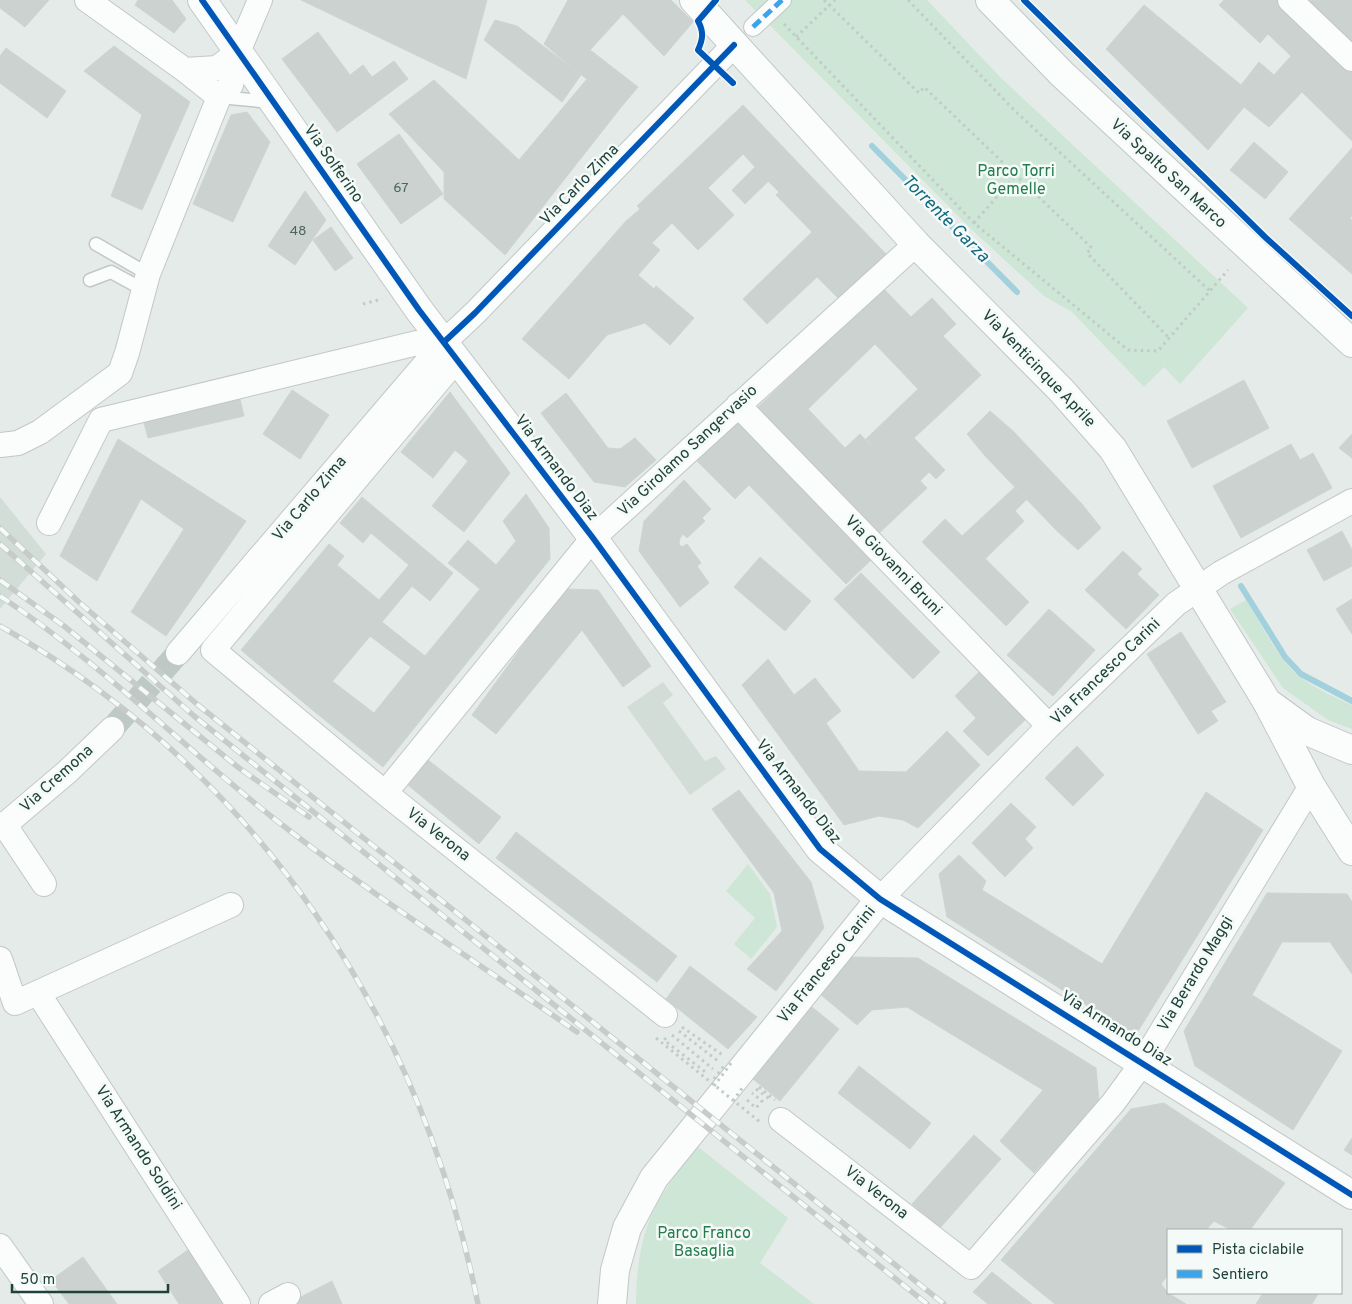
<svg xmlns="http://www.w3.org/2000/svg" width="1352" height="1304" font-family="Overpass,sans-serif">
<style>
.built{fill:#d2ddd8}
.green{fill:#cde6d6}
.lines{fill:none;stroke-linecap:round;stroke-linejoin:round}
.stream{stroke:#a2d0dd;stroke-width:6}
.building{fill:#ccd2d0;stroke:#ced4d1}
.minor-tunnel{stroke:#bec9c5;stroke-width:24;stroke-dasharray:24 12;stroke-linecap:butt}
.service-casing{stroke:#c2c8c6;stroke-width:15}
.pedestrian-casing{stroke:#c2c8c6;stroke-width:20}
.minor-casing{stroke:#c2c8c6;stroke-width:26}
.tertiary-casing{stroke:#c2c8c6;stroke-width:30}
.secondary-casing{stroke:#c0c8c6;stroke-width:30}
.path{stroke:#c1cbc8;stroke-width:3;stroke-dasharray:2.5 4;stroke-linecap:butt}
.service{stroke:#fbfcfc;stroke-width:12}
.pedestrian{stroke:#fbfcfc;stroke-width:18}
.minor{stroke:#fbfcfc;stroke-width:24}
.tertiary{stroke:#fbfcfc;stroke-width:28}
.secondary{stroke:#fbfcfc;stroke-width:28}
.rail-casing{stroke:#c7ccca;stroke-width:5.5}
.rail{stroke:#f3faf7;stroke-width:4;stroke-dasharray:11;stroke-linecap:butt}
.path-bridge{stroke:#c1cbc8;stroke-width:3;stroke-dasharray:2.5 4;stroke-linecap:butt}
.quiet{stroke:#3da4ec;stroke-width:5;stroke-dasharray:10 5;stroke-linecap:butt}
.cycleway-casing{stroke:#f3faf7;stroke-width:9}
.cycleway{stroke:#0057b8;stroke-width:6}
.labels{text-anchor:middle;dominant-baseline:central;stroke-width:5;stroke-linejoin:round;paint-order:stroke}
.number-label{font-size:14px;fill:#4c6660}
.street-label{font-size:16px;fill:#20413a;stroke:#f3faf7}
.park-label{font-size:16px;fill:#267b4d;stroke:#f3faf7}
.water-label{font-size:18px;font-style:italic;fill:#146882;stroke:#f3faf7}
</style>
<rect width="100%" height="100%" fill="#e5ebe8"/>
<path class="built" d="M0,497L46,554L0,609Z
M663,682L673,695L663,703L705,761L716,756L726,769L690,795L627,707Z"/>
<path class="green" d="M745,0H927L1000,77L1248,308L1180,384L1164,367L1144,387L1072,312L1044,296L971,229Z
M1246,600C1262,625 1277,659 1300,677C1316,689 1334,697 1352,705V729L1328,720L1283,688L1230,609Z
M748,864L770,894L777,927L751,959L734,944L755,918L726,891Z
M697,1146L788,1218L760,1263L814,1304H636C636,1278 639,1249 648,1224C658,1196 680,1170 697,1146Z"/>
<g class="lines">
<path class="stream" d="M872,146L1017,292
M1241,586L1285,657L1301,674L1352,701"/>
</g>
<path class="building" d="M0,0H49L25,27L0,8Z
M138,0H172L186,19L174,33L135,5Z
M301,0H487L466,79Z
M568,0H671L693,22L664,56L623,14L590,50L585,46L570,66L544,44Z
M1224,0H1277L1352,71V141L1302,92L1269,127L1244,107L1208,150L1106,49L1144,5L1241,85L1259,62L1274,75L1291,56L1268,34L1260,43L1219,5Z
M1305,0H1352V45Z
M495,20L517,26L581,75L562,102L484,40Z
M318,32L350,75L363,65L372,77L394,61L408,79L337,132L282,59Z
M114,46L190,102L142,210L111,196L142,115L84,71Z
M585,46L638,87L622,106L570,66Z
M6,48L66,91L47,118L0,83V56Z
M587,79L622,106L505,255L444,199V172L389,114L434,80L519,160Z
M743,105L804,169L794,179L783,167L745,204L732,190L755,167L743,154L708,188L734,215L698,250L672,223L652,243L626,221L640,209L637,206Z
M247,112L270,142L233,222L193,204L231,115Z
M399,134L443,194L401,224L357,164Z
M1254,142L1288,172L1265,199L1230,170Z
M1352,148V215L1350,219L1352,220V274L1289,219Z
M783,167L794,179L804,169L888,256L841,301L817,277L767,324L743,299L812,232L776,195L779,192L768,181Z
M305,191L326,220L295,265L268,246Z
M626,221L660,250L638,275L654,289L656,286L694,318L670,345L645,323L607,335L561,295Z
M331,227L353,258L335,271L313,240Z
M883,288L911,317L932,298L956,324L943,336L981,375L941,413L875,344L808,409L845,448L860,434L880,455L888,447L927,488L875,537L754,411Z
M561,295L607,335L569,379L522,339Z
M1244,380L1269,428L1192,468L1167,421Z
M918,389L941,413L914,438L945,470L936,479L929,472L920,481L888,447L880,455L866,439Z
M292,390L329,415L300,459L263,434Z
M450,392L510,473L464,532L432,506L468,461L455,450L433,478L401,452Z
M566,393L608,448L620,449L635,438L656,460L625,487L594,482L541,413Z
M239,395L244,416L148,438L143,419Z
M990,411L1013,431L986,457L967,434Z
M739,417L875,556L846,584L749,485L735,499L695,459Z
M1013,431L1082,504L1056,530L986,457Z
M1352,434V458L1339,448Z
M118,439L246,521L166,636L131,612L184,529L141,499L97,581L60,556Z
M1291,444L1300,460L1313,453L1332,488L1241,538L1213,486Z
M684,480L711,509L702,518L705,521L687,538L683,534L680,538L679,544L682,547L687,544L701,563L697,566L709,583L680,607L639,551L644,521Z
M1015,487L1027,499L1015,511L1024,521L985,559L962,536Z
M526,494L549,528L550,559L383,767L310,708L332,681L374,713L411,667L370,636L382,622L425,656L480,589L448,563L468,540L496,565L516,541L503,521Z
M362,497L453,573L430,601L412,586L310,708L241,650L329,544L344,556L337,565L379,600L409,565L371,533L363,543L340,523Z
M1082,504L1101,528L1078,550L1056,530Z
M945,519L1029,602L1006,626L922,542Z
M1342,531L1352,550V566L1324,581L1307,550Z
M1123,551L1142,569L1137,574L1159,595L1126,629L1085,590Z
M760,557L811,601L785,631L734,587Z
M861,573L940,652L913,679L834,599Z
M564,589L598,590L651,666L623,687L582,630L496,734L472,715Z
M1352,599V634L1336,609Z
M1049,609L1095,650L1053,696L1007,655Z
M1181,632L1226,702L1211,711L1218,721L1198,734L1147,654Z
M768,659L794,695L815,678L841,711L826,723L859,771L906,772L947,731L980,765L918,828L903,820L879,816L844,825L742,685Z
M980,671L1027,718L988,756L963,731L976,718L955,696Z
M1077,746L1104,775L1073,806L1045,778Z
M428,760L501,817L479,844L408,785Z
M739,790L811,882L824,928L776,991L747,969L782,931L774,893L712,809Z
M1206,792L1263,830L1135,1036L947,917L939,874L959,855L986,881L982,890L1102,964Z
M1011,803L1036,827L1025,839L1033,848L1005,877L972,843Z
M516,832L677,956L657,982L496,858Z
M1267,893L1347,894L1352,902V974L1330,942H1282L1252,995L1342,1051L1293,1130L1195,1066L1184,1031Z
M850,957L918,958L1096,1068L1099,1101L1034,1173L1000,1141L1043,1090L907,1007L872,1010L857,1025L820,994Z
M690,966L757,1017L728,1049L666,999Z
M812,1007L839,1029L780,1101L753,1079Z
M859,1066L931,1123L910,1149L838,1093Z
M1164,1103L1285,1183L1250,1230H1231L1214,1221L1206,1230H1168V1275L1161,1284L1168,1293L1186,1304H1055L1001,1260L1131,1109Z
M974,1135L1001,1159L940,1228L912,1204Z
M1352,1138V1155L1344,1150Z
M192,1247L229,1304H179L158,1271Z
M83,1257L117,1304H69L51,1280Z
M992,1272L1032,1304H988L973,1292Z
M332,1281L342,1304H287Z
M1263,1293H1316L1318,1294L1312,1304H1256Z"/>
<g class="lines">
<path class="minor-tunnel" d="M112,729L178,653"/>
<defs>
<path id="service" d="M219,97L271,102
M96,244L148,274
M90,280L111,272L144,290"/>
<path id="pedestrian" d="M753,27L782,0"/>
<path id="minor" d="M87,0L185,70L219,97
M1290,0L1352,59
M185,70L217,68L238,52
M456,360L213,650L385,793L665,1015
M738,405L1049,726
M0,445L18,443L40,432L120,373L127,353L148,274L219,97L231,85L238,52L260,0
M49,523L101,420L417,343L444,342
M178,653L444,342L475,313L734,45
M385,793L593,538L916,244
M8,822L10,833L44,884
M0,826L8,822L67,772L112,729
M880,899L1049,726L1176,604L1221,573L1352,501
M0,959L15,1003L231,905
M38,993L238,1304
M781,1120L971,1267L1113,1103L1143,1062L1311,786
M0,1246L41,1304
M271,1304L288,1295"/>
<path id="tertiary" d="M202,0L419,310L593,538L820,849L880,899L1352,1195
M1267,702L1311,786L1352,851
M612,1304L615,1270L627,1228L654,1178L880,899"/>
<path id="secondary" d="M694,0L916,244L1061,390L1113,449L1267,702L1307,731L1352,750
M990,0L1062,74L1352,343"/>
</defs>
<use href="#service" class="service-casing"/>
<use href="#pedestrian" class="pedestrian-casing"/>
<use href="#minor" class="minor-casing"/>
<use href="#tertiary" class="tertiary-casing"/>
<use href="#secondary" class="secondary-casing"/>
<path class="path" d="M824,0L919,93L924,87L1092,248L1087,253L1168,337
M908,0L1015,111L1210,291
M784,24L974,223L1128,350L1158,351L1228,270
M796,37L835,0
M974,223L1016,175
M363,304L382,299
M682,1027L724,1056
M679,1031L718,1061
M672,1035L713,1069
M666,1038L664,1040L708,1074
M759,1087L775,1100
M756,1089L771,1100
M747,1100L756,1108L762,1101L752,1093"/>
<use href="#service" class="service"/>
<use href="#pedestrian" class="pedestrian"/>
<use href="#minor" class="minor"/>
<use href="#tertiary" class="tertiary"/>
<use href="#secondary" class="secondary"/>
<defs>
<path id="rail" d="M0,528L80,603L198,705L944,1304
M0,544L194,716L927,1304
M0,580L64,626L239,768L309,817
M0,596C98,661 180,744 272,817C370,894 475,961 577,1032
M0,626C257,772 420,1015 478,1304"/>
</defs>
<use href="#rail" class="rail-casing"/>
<use href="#rail" class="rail"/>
<path class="path-bridge" d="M656,1038L760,1122
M714,1079L724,1066
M714,1086L732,1062
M733,1101L743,1087"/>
<path class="quiet" d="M753,27L782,0"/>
<defs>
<path id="cycleway" d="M202,0L419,310L593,538L820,849L880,899L1352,1195
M716,0L698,21C704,32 703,39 698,50L733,83
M1024,0L1265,237L1352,316
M444,342L475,313L734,45"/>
</defs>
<use href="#cycleway" class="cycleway-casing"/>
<use href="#cycleway" class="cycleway"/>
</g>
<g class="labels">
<g class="number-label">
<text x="401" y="188">67</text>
<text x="298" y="231">48</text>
</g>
<g class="street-label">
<text transform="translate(333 164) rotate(55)">Via Solferino</text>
<text transform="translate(1168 174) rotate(43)">Via Spalto San Marco</text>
<text transform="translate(580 185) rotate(-46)">Via Carlo Zima</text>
<text transform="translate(1038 369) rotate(46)">Via Venticinque Aprile</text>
<text transform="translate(688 451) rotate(-43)">Via Girolamo Sangervasio</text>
<text transform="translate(556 468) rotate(53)">Via Armando Diaz</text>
<text transform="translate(310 499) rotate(-50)">Via Carlo Zima</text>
<text transform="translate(893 566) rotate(46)">Via Giovanni Bruni</text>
<text transform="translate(1106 672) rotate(-44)">Via Francesco Carini</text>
<text transform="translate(57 779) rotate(-42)">Via Cremona</text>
<text transform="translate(798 792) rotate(52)">Via Armando Diaz</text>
<text transform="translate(438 835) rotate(38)">Via Verona</text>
<text transform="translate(827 965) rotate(-51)">Via Francesco Carini</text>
<text transform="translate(1196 974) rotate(-59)">Via Berardo Maggi</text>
<text transform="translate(1116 1029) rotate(32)">Via Armando Diaz</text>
<text transform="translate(138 1148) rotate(57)">Via Armando Soldini</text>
<text transform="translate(876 1193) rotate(38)">Via Verona</text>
</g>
<g class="park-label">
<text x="1016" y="172">Parco Torri<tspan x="1016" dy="18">Gemelle</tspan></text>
<text x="704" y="1234">Parco Franco<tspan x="704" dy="18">Basaglia</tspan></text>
</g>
<g class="water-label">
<text transform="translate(945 219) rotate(45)">Torrente Garza</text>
</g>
</g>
<rect x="1167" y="1229" width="175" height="65" fill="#f3faf7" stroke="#9fb0ab"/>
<rect x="1177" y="1245" width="25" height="8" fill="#0057b8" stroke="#9fb0ab"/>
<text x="1212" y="1254" font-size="15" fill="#20413a">Pista ciclabile</text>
<rect x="1177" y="1270" width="25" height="8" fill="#3da4ec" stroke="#9fb0ab"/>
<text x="1212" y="1279" font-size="15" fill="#20413a">Sentiero</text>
<path d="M12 1284v8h156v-8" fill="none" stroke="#20413a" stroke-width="2.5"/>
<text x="20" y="1284" font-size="15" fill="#20413a" stroke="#f3faf7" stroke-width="4" paint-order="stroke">50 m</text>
</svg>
